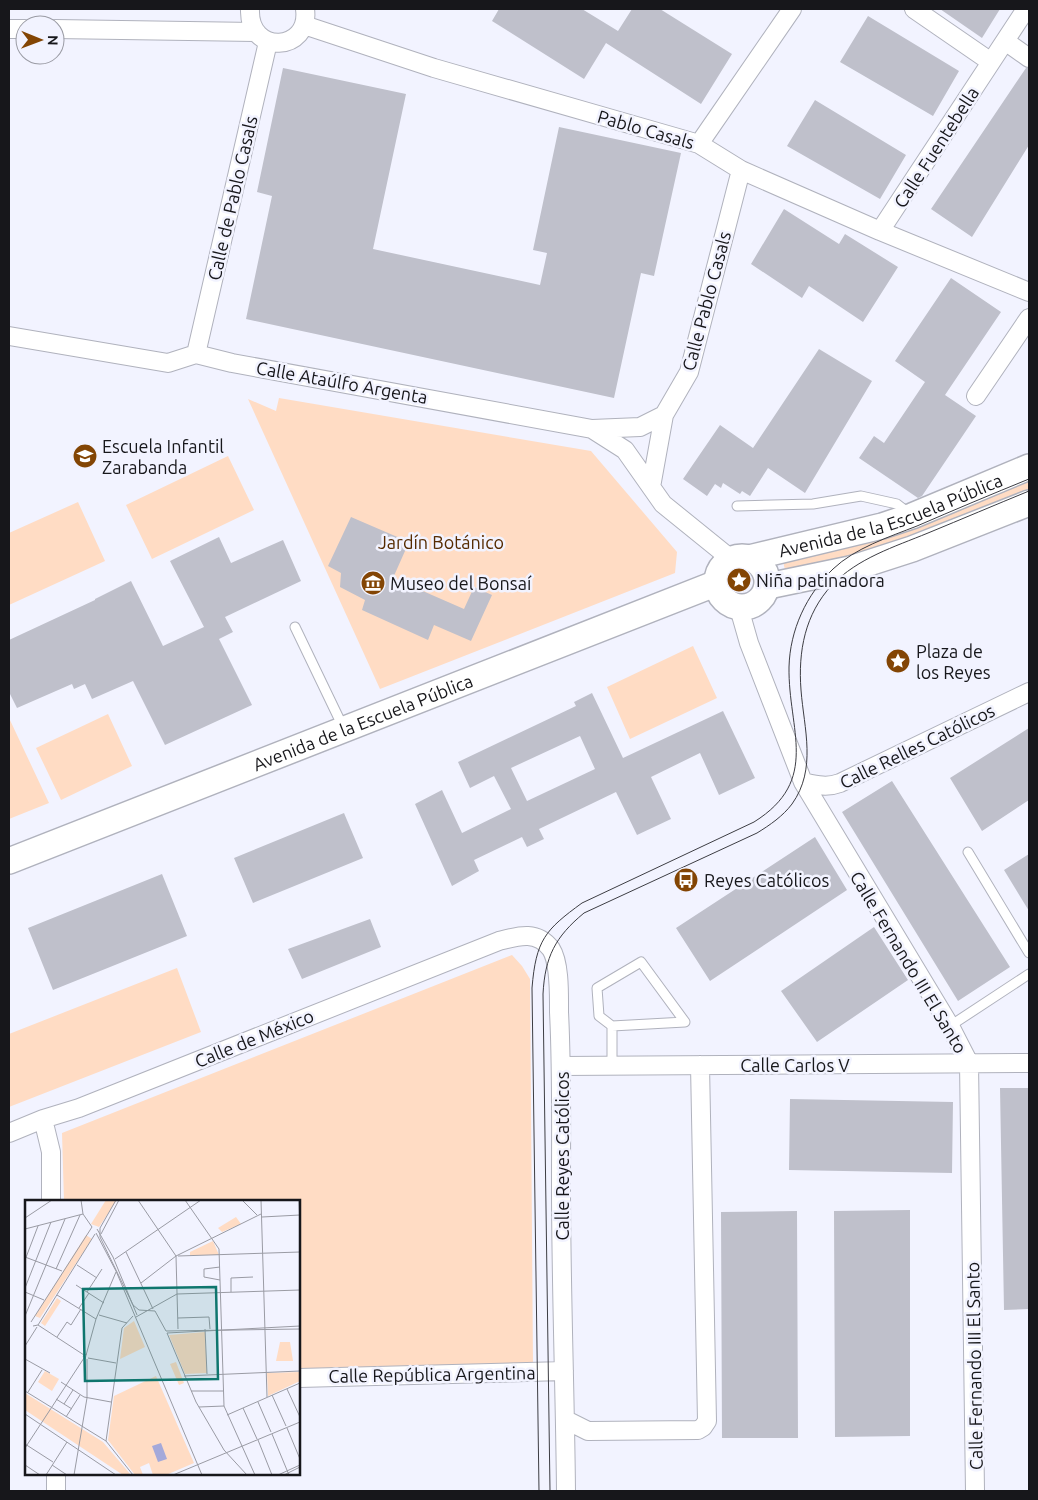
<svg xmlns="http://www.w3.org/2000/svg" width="1038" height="1500" font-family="Ubuntu,sans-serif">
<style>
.green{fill:#ffdcc4}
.building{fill:#bfc0cb;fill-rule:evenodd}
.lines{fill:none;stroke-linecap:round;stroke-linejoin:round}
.lane-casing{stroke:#b0b2bd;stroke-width:11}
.street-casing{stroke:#b0b2bd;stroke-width:20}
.secondary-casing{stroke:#b0b2bd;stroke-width:28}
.lane{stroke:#fff;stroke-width:9}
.street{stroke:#fff;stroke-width:18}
.secondary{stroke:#fff;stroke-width:25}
.tram{stroke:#3d3d43;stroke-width:1}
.labels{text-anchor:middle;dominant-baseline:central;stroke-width:5;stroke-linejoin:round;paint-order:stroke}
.street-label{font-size:18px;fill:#17171b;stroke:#f2f3ff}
.poi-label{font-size:18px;fill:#17171b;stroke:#f2f3ff;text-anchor:start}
.park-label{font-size:18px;fill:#562b01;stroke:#f2f3ff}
.inset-road{fill:none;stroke:#9a9ba4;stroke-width:1}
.view{fill:#0f766e;fill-opacity:0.15;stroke:#0f766e;stroke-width:2.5}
.inset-edge{fill:none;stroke:#17171b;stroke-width:2.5}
</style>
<rect width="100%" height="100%" fill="#f2f3ff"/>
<path class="green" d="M279,398L591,451L677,552L675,573L380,689L248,399L276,411Z
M228,456L254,510L152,559L126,505Z
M1029,475V495L900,548L785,570L782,557Z
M78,502L105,561L9,605V533Z
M693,646L717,698L630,739L607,687Z
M108,714L132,766L61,800L36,748Z
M9,718L49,803L9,819Z
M512,955L522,966L530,979L533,1363L299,1372V1201H64L62,1133Z
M177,968L201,1032L9,1107V1034Z"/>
<path class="building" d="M499,9H582L618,31L632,9H660L732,54L701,104L606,43L584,79L492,21Z
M940,9H1000L982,38Z
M868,16L959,71L933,116L840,62Z
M283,68L406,94L373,249L540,285L547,253L533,250L559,127L681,153L654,276L641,273L614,398L246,319L272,196L257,192Z
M1026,68H1029V145L972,237L931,209Z
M815,100L906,155L880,199L787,146Z
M784,209L839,244L845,234L898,267L863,322L809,286L802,298L751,264Z
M951,278L1001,312L945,395L976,416L922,496L918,498L859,458L874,436L884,443L925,382L895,361Z
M819,349L872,381L805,493L768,468L750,496L742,491L740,494L723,483L721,488L715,484L707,496L683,479L720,425L753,448Z
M351,517L409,542L393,578L464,609L474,587L492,595L471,641L434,625L428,640L362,610L365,600L340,587L341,573L328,566Z
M219,537L231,563L283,540L301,581L225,617L233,632L219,639L252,705L165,745L133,681L92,699L85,684L74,689L72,684L17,708L9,692V640L95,600V599L131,581L163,646L204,627L170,561Z
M592,693L623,758L723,711L755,778L719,795L700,753L651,777L671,819L637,835L616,792L539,829L544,839L527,847L522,837L474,860L479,871L452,886L415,804L442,790L462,833L511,809L494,776L470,788L458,762L576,706L574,702ZM580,736L595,769L527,801L511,768Z
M1029,728V800L982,831L950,778Z
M892,781L1010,967L958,1001L842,812Z
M344,813L363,858L253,903L234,858Z
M815,837L847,890L710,981L676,928Z
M1029,854V911L1004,870Z
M162,874L187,936L53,990L28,928Z
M370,919L381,947L302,979L288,949Z
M874,927L908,980L817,1042L781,991Z
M1000,1088H1029V1309L1004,1310Z
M790,1099L953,1102L952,1173L789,1170Z
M910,1210V1436L835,1437L834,1211Z
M797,1211L798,1438H722L721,1212Z"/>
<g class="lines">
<defs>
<path id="lane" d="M737,506L813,504L861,496L897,504L910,514
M295,627L344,729
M968,852L1029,953
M612,1026L685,1022L641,962L597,988L599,1016L612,1026V1066
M950,1026L1029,974"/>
<path id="street" d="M250,9C248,56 311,52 305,9
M914,9L991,62
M304,25L434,68L699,144L741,170L880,231L1029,292
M9,29H25
M55,29L255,32
M1005,41L1029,58
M699,144L792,9
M880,231L1026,9
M9,336L168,363L196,354L232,363L592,429L625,450L663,504L731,559
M196,354L268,42
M976,396L1029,318
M592,429L640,427L664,415
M651,487L664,415L689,372L741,170
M739,608L749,643L803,782L950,1026L969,1063L975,1491
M803,782C816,785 827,788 840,783L1029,692
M561,1066L1029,1063
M43,1119L51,1152V1201
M9,1133L43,1119L79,1108L499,941C518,936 537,930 551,949C560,963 559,995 559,1012C562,1070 561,1127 561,1185C561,1287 565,1389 566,1491
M299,1378L564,1371
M566,1420L588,1431L698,1430L703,1427L707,1421L700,1065
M56,1474V1491"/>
<g id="secondary">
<circle cx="742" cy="582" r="25"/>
<path id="s1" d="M749,558L882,526L912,516L1029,467"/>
<path d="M768,586L850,569L912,549L1029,503"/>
<path id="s2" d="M9,861L717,583"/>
</g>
</defs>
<use href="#lane" class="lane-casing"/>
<use href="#street" class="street-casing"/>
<use href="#secondary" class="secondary-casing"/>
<use href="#lane" class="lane"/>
<use href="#street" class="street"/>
<use href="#secondary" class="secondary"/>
<path class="tram" d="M539,1491L532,988C536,940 545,930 582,903L754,822C821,780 788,730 789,667C790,630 806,595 833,569C855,548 889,537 917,526C954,510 992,494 1029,479
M550,1491L543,994C545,957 555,937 584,913L757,833C770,825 783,816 792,804C817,769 804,729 801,690C798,651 805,614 832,585C858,558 894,547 928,533C962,519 995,505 1029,491"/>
</g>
<defs>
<symbol id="school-disc" viewBox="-11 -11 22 22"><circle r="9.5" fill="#834504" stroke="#f2f3ff"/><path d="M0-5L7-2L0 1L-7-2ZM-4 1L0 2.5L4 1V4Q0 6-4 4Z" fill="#fff"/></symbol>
<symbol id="sight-disc" viewBox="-11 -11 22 22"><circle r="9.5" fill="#834504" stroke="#f2f3ff"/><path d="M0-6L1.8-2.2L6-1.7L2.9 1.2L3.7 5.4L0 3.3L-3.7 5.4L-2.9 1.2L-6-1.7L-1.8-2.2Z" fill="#fff"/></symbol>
<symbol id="museum-disc" viewBox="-11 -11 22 22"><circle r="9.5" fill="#834504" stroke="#f2f3ff"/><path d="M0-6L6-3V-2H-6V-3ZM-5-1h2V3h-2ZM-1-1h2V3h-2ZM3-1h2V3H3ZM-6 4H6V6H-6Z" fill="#fff"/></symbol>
<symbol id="bus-disc" viewBox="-11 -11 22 22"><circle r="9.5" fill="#834504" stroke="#f2f3ff"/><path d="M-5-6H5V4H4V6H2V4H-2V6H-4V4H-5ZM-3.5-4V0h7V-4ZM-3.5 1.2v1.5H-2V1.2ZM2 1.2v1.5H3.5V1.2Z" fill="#fff"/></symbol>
</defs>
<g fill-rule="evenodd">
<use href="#school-disc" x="71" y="442" width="28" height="28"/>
<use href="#sight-disc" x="725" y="566" width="28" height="28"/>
<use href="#museum-disc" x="359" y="569" width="28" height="28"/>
<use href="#sight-disc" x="884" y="647" width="28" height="28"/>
<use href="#bus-disc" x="672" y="866" width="28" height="28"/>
</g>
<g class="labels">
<g class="street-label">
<text transform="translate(646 129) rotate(16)">Pablo Casals</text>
<text transform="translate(936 147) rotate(-57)">Calle Fuentebella</text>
<text transform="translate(232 198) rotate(-77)">Calle de Pablo Casals</text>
<text transform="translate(706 301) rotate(-75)">Calle Pablo Casals</text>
<text transform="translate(342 382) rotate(10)">Calle Ataúlfo Argenta</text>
<text stroke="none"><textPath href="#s1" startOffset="148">Avenida de la Escuela Pública</textPath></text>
<text stroke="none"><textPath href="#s2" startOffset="380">Avenida de la Escuela Pública</textPath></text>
<text transform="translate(917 746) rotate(-26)">Calle Relles Católicos</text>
<text transform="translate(909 962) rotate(59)">Calle Fernando III El Santo</text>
<text transform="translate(254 1038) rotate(-22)">Calle de México</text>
<text x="795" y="1065">Calle Carlos V</text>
<text transform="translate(562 1156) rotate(-90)">Calle Reyes Católicos</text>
<text transform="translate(974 1366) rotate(-91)">Calle Fernando III El Santo</text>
<text transform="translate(432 1374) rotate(-1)">Calle República Argentina</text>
</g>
<g class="poi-label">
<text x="102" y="446">Escuela Infantil<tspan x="102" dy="21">Zarabanda</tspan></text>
<text x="756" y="580">Niña patinadora</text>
<text x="390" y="583">Museo del Bonsaí</text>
<text x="916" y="651">Plaza de<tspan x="916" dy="21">los Reyes</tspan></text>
<text x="704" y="880">Reyes Católicos</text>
</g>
<g class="park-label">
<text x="441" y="542">Jardín Botánico</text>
</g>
</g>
<g transform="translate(25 1200)">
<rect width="275" height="275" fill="#f2f3ff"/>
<path d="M81,0H92L74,27L66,24ZM211,17L216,24L197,32L193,28ZM61,35L67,39L15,118L10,116ZM188,41L194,55H165V52ZM32,98L36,101L20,126L16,123ZM109,121L120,147L95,159L99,128ZM180,132L182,173L160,174L144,135ZM255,142H265L268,161H251ZM151,162L159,183L154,185L145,164ZM20,171L34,179L27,191L13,182ZM275,172V181L243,196L242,173ZM131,176L169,263L141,275H128L124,263L115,267L118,275H110L83,240L89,196ZM0,193L78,242L106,275H98L0,210Z" fill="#ffdcc4"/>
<path d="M136,243L142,259L133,262L127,246Z" fill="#a4a9da"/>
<path class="inset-road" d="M56,0L58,14L67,27M91,0L75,28V37L108,105L114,110L130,111L141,131L275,129M113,0L151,56L153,129M160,0L194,49L199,206L230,275M217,0L232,15M236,0L242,197M274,0L275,28M237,17L275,15M0,18L27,0M0,29L58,14M72,29L88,57L112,115M71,33L91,71L177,275M76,34L94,0M101,52L128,109M153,56L275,52M0,57L37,71M90,59L176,0M0,60L13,26M52,65L72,78M195,67L179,69V77L195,80M31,69L55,15M116,83L151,56L236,14M51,85L79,103M0,88L26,22M0,92L19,100M62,92L77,69M206,92V78L228,77M32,95L71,119M54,108L64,93M74,115L102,123M0,116L40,19M111,117L152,94L275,90M153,118L184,117L185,129M6,122L67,27M13,125L59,155M8,126L13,125L70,34M180,129L182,174M32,137L42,122L46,125L56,109M0,146L12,127M62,154L58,156L60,159L71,119L91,72M63,158L91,163M0,159L25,173M159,176L275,171M36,182L59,197L86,202M262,189L275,217M0,191L81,241L108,275M166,191H198M3,192L17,170M247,195L261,226M31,199L47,209M233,202L246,232M39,204L48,190M174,207L199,206M218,208L232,239M0,214L91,275M202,215L275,183M41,217L55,195M262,228L275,259M247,234L264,275M233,240L247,275M81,241L97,128L108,116M0,244L28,262M0,248L59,158M0,265L15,275M27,265L42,275M21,275L42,242M49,275L62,198V159M148,275L275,222M222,275L199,250L171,202L142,133L275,126M253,275L275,265M259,275L275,267"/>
<path class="view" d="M191,87L193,179L60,181L58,89Z"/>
<rect width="275" height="275" class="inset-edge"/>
</g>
<rect width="1038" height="1500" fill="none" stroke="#17171b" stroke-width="20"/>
<g transform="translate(40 40) rotate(91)"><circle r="24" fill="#f2f3ff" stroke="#9a9ba4"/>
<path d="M0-4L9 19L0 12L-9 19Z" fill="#834504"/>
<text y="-8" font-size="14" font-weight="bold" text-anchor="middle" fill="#17171b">N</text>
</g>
</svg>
